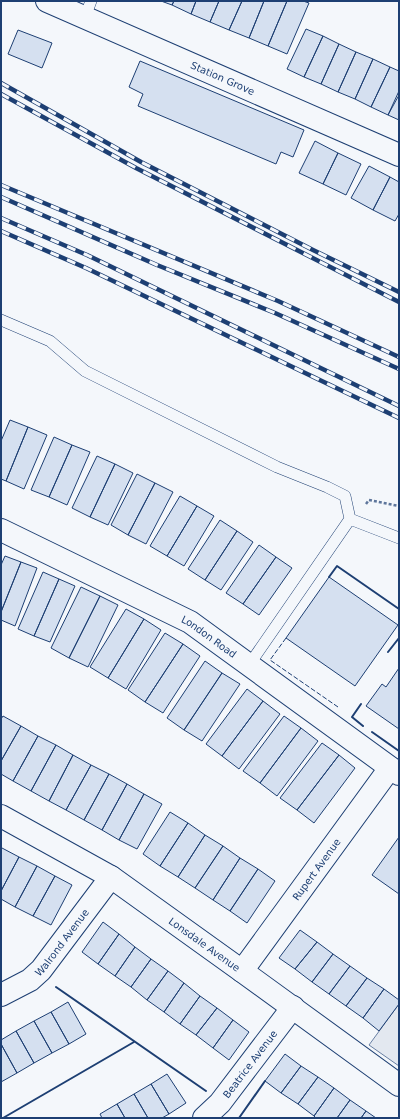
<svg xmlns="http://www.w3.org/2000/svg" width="400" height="1119" font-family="'DejaVu Sans',sans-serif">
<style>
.parking{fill:#e3e8f0;stroke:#687fa3}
.building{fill:#d5e0f0;stroke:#1d3f73}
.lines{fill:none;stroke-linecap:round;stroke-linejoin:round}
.service-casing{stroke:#1d3f73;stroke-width:12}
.minor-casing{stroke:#1d3f73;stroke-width:24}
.path{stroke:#5e769c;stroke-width:2.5;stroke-dasharray:3 2;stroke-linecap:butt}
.service{stroke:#f4f7fb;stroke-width:11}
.minor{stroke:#f4f7fb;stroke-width:22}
.rail-casing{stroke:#1d3f73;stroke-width:4.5}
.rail{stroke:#f4f7fb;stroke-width:3;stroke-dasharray:9;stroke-linecap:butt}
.fence{stroke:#1d3f73;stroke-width:1;stroke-dasharray:5 2;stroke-linecap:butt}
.wall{stroke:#1d3f73;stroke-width:2}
.labels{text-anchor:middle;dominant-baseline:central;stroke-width:3;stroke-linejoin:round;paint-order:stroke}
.street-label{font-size:10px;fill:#1d3f73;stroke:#f4f7fb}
</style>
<rect width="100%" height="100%" fill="#f4f7fb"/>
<path class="parking" d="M399,1004V1066L369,1045Z"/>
<path class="building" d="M161,1H174L172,5Z
M174,1H196L191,14L172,5Z
M196,1H219L210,22L191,14Z
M219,1H242L229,30L210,22Z
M242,1H264L249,38L229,30Z
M264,1H287L268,46L249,38Z
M287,1H303L309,3L287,54L268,46Z
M306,29L323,36L304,77L287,69Z
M18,30L52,43L42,68L8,54Z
M323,36L339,44L321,84L304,77Z
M339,44L356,52L338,92L321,84Z
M356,52L373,59L355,99L338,92Z
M373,59L390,67L371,107L355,99Z
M140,61L304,130L293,157L281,152L276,164L138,106L143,94L129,87Z
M390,67L399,71V91L388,115L371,107Z
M399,95V120L388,115Z
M315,141L338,153L323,184L299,173Z
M338,153L361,164L346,195L323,184Z
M369,166L390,177L373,210L351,198Z
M390,177L399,182V214L395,221L373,210Z
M10,420L28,427L6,481L1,479V441Z
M28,427L47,435L24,489L6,481Z
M54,437L72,445L49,497L31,490Z
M72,445L90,452L67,505L49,497Z
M97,456L115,464L90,517L72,508Z
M115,464L133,473L108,525L90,517Z
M137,474L155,483L128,535L111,525Z
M155,483L173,492L146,544L128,535Z
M180,496L197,506L167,556L150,546Z
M197,506L214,516L184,566L167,556Z
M220,520L237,531L205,580L188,569Z
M237,531L253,542L221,590L205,580Z
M259,545L276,557L243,604L226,593Z
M5,556L21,562L1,612V565Z
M276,557L292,568L259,615L243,604Z
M21,562L37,568L15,626L1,620V612Z
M43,572L59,579L34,636L18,629Z
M329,577L398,625L355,686L286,638Z
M59,579L75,586L50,642L34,636Z
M81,587L100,596L69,658L51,648Z
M100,596L118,605L88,667L69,658Z
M126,609L144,619L108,678L90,667Z
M144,619L161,630L126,689L108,678Z
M165,633L183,644L145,702L128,690Z
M183,644L200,656L163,713L145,702Z
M205,661L222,673L184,730L167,718Z
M399,668V729L366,706L382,684L386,687Z
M222,673L240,684L202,741L184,730Z
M247,689L263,701L222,756L206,744Z
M263,701L280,714L239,769L222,756Z
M3,716L21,726L1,761V719Z
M284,716L301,728L260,783L243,771Z
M21,726L38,736L13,781L1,774V761Z
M301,728L318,741L277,796L260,783Z
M38,736L56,745L31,791L13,781Z
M322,743L339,755L297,810L280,798Z
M56,745L73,755L49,801L31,791Z
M73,755L91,765L66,810L49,801Z
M339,755L355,768L314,823L297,810Z
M91,765L109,774L84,820L66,810Z
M109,774L127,784L102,830L84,820Z
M127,784L144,794L119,840L102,830Z
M144,794L162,804L137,849L119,840Z
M170,812L188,823L160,866L143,854Z
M188,823L205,835L178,877L160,866Z
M205,835L223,846L195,888L178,877Z
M399,837V894L372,875Z
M223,846L240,858L213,900L195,888Z
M2,848L19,857L1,891V849Z
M19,857L37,866L15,907L1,899V891Z
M240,858L258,869L230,911L213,900Z
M37,866L55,876L33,916L15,907Z
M258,869L275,881L247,923L230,911Z
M55,876L72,885L51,925L33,916Z
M103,922L119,934L98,964L82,952Z
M300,930L317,942L295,969L279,958Z
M119,934L135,947L115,976L98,964Z
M317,942L333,954L312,982L295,969Z
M135,947L151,959L131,987L115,976Z
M333,954L350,966L329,994L312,982Z
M151,959L168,971L147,1000L131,987Z
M350,966L367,978L346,1006L329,994Z
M168,971L184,983L164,1012L147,1000Z
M367,978L384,989L363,1018L346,1006Z
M184,983L200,996L180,1024L164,1012Z
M384,989L399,1000V1004L379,1031L363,1018Z
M200,996L217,1008L196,1035L180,1024Z
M68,1002L86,1034L69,1044L51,1012Z
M217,1008L233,1020L213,1048L196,1035Z
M51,1012L69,1044L52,1053L34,1021Z
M233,1020L249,1032L229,1060L213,1048Z
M34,1021L52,1053L34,1063L16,1031Z
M16,1031L34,1063L17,1073L1,1044V1040Z
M1,1044L17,1073L1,1082Z
M285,1054L301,1066L281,1093L265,1081Z
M301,1066L318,1077L298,1104L281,1093Z
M167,1074L186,1103L169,1114L151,1084Z
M318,1077L334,1088L314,1116L298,1104Z
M151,1084L169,1114L162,1118H148L134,1094Z
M334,1088L350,1100L337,1118H316L314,1116Z
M134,1094L148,1118H125L117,1104Z
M350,1100L366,1111L361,1118H337Z
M117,1104L125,1118H102L100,1114Z
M366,1111L376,1118H361Z"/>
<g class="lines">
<defs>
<path id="service" d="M85,17L91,1
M1,320L50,341L85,371L277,467L327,487L345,496L350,519L249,665
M350,519L399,538"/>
<g id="minor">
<path id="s1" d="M47,1L399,155"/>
<path id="s2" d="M1,530L190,622L399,774"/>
<path id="s3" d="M1,816L111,877L242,971L399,1085"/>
<path id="s4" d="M242,971L390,768"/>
<path id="s5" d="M1,995L30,980L41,970L111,877"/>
<path id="s6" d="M204,1118L220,1103L293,1007"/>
</g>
</defs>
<use href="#service" class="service-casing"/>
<use href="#minor" class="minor-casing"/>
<path class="path" d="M366,504L369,500L399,506"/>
<use href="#service" class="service"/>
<use href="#minor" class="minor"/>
<defs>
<path id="rail" d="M1,83L141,162L313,250L399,292
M1,94L136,168L399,302
M1,185L278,301L399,357
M1,197L157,265L275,313L399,369
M1,218L87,255L399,406
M1,231L86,268L399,418"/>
</defs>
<use href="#rail" class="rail-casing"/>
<use href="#rail" class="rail"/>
<path class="fence" d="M286,638L270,660L338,707"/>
<path class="wall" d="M329,577L337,566L399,609
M388,652L399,638
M361,704L352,717L363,726
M372,732L399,751
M56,987L206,1091
M3,1118L134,1042
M239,1118L265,1081"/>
</g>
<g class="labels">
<g class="street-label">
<text stroke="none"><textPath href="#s1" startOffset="192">Station Grove</textPath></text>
<text stroke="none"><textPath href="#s2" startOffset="234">London Road</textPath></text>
<text stroke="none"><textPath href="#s4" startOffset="126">Rupert Avenue</textPath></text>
<text stroke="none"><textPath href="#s5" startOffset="82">Walrond Avenue</textPath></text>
<text stroke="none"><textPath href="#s3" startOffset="241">Lonsdale Avenue</textPath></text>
<text stroke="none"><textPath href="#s6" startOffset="71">Beatrice Avenue</textPath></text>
</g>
</g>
<rect width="400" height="1119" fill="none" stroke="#1d3f73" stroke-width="4"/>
</svg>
